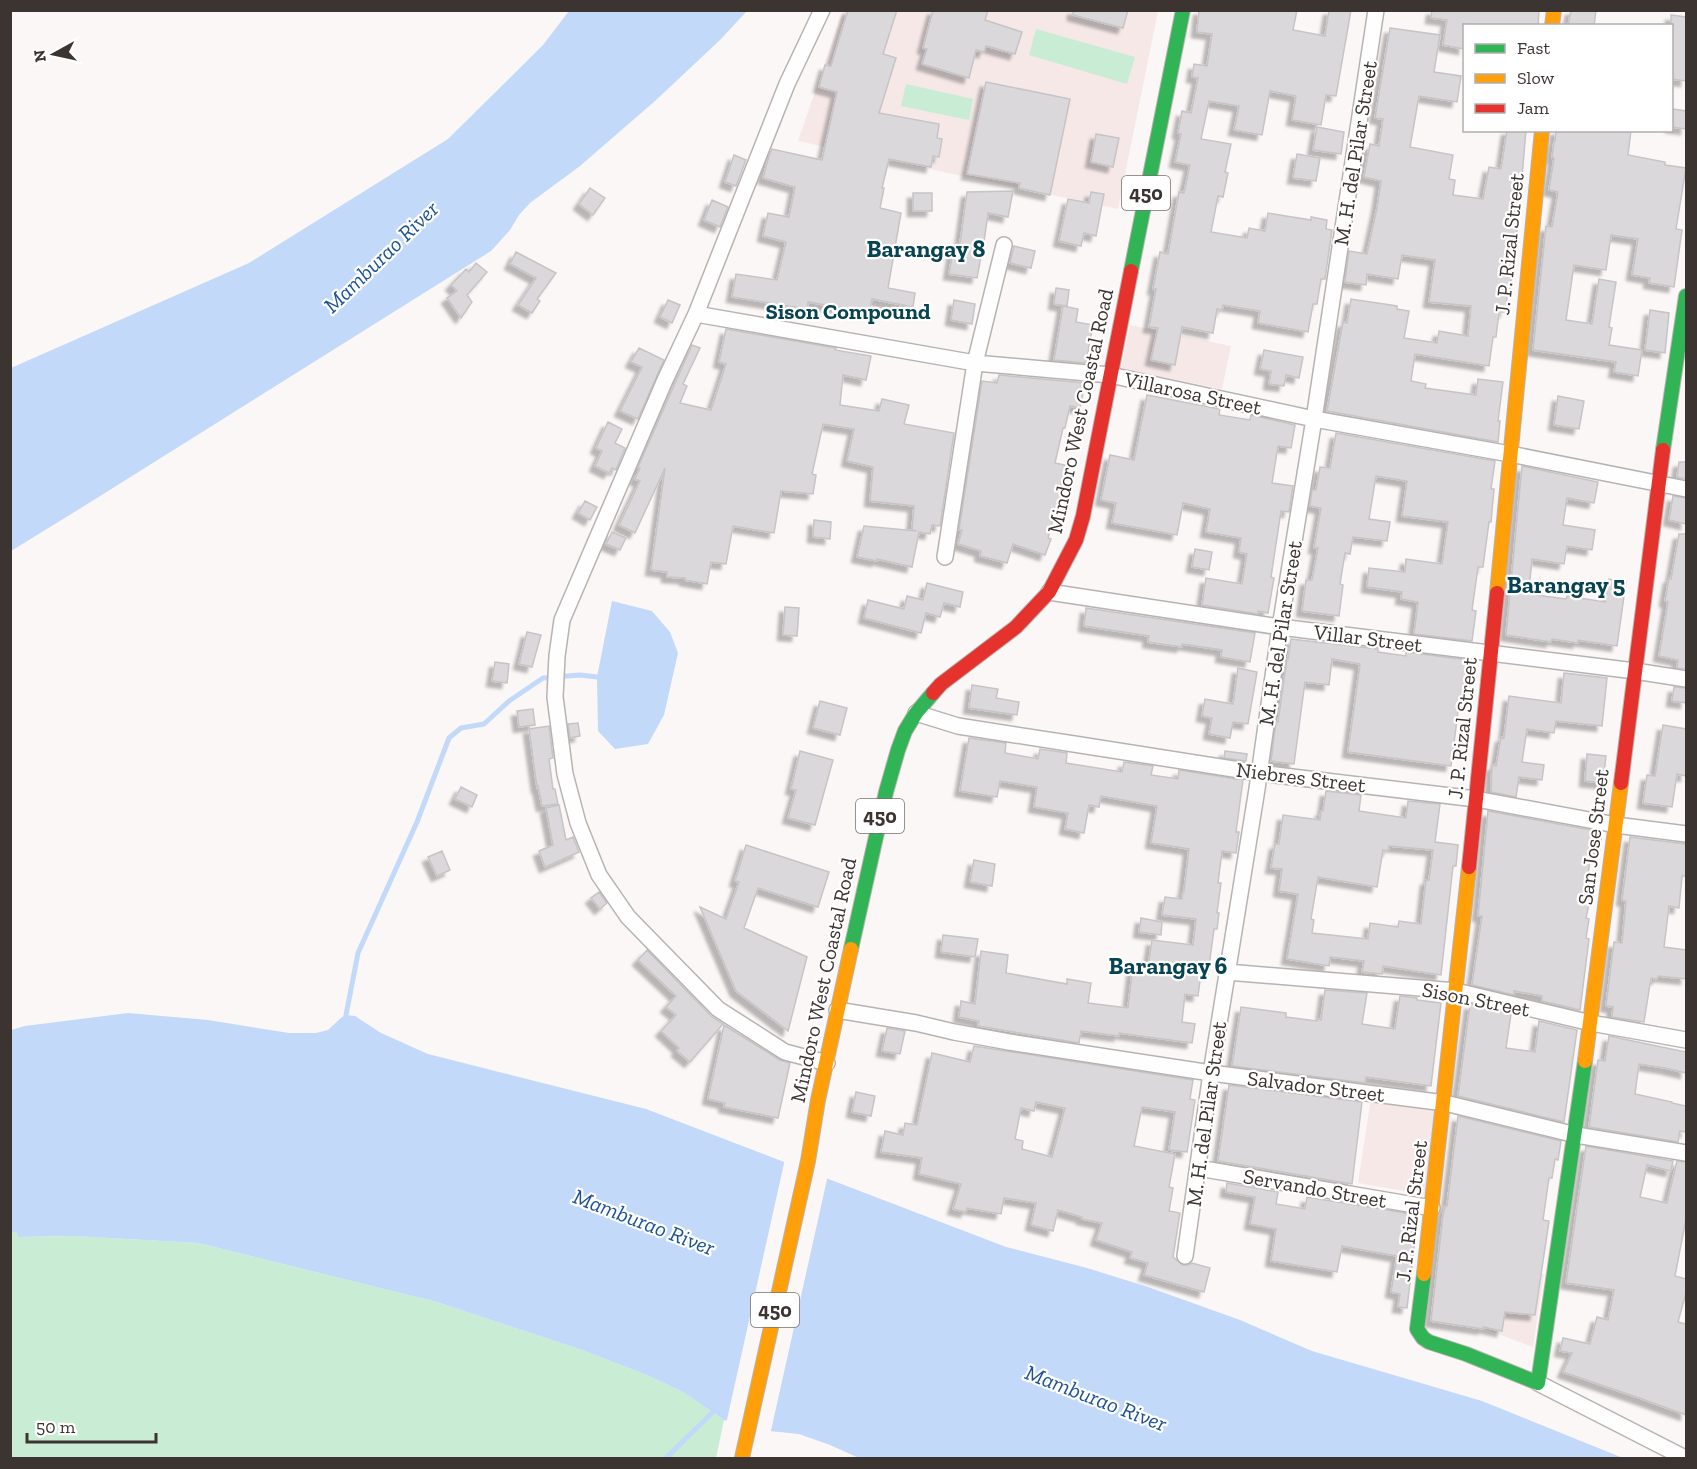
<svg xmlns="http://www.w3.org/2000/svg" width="1697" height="1469" font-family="'Zilla Slab',serif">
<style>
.commercial{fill:#f5e8e7}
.green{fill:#c8ecd4}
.water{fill:#c2d9fa}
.pier{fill:#fbf7f6}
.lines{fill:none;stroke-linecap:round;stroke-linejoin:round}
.stream{stroke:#c2d9fa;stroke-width:5}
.building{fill:#dad8da;stroke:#c6c4c6;stroke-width:1.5;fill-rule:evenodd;filter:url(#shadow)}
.street-casing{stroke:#b8b3b1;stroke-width:18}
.fast-casing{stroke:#b8b3b1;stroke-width:16}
.slow-casing{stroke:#b8b3b1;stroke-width:16}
.jam-casing{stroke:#b8b3b1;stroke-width:16}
.street{stroke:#fefefe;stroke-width:15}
.fast{stroke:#30b455;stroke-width:14}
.slow{stroke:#ff9f0a;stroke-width:14}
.jam{stroke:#e5322d;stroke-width:14}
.labels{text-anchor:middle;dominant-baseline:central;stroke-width:4.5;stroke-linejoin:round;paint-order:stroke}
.shield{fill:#fff;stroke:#76716f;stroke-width:1.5}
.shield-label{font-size:20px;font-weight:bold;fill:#3c3431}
.street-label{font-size:21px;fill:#3c3431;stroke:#fff}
.water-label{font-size:22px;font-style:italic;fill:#1c5195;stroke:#fff}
.neighbourhood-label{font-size:22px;font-weight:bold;fill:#084351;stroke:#fff}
.quarter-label{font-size:24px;font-weight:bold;fill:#084351;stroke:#fff}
</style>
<defs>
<filter id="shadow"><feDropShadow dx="-5.5" dy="5.5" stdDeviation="1.5" flood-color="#0004"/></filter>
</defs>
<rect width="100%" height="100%" fill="#fbf7f6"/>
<path class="commercial" d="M843,11H1158L1118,209L798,141Z
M1130,325L1231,346L1222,389L1121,369Z
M1371,1098L1438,1108L1427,1195L1358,1183Z
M1523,1271L1544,1274L1533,1347L1485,1329L1487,1310L1517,1314Z"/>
<path class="green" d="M1036,29L1135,57L1127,84L1029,55Z
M906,84L973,99L969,120L901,106Z
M10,1232H17L19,1237L74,1236L198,1243L437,1302L582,1350L649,1376L683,1392L724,1420L716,1458H11Z"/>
<path class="water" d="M569,11H747L720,40L655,101L580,166L530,203L519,215L510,230L491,251L89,503L11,551V368L249,263L448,139L543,45Z
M612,601L652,611L670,632L678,653L664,715L648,744L615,749L598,731L597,677Z
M128,1013L208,1020L289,1033H316L328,1030L342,1017L346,1015L355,1016L381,1033L428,1054L646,1109L1006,1247L1087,1268L1148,1287L1240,1320L1312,1351L1482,1401L1623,1458H859L830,1445L799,1434L760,1430L724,1420L683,1392L649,1376L582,1350L437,1302L198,1243L74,1236L18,1237L17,1232H11V1030L25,1026Z"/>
<path class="pier" d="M785,1159L828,1175L770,1435L726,1424Z"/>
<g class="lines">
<path class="stream" d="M346,1023V1015L358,953L417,822L449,738L461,728L484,724L509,701L543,678L580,675L597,677
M666,1458L716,1409"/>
</g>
<path class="building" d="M848,10H897L883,54L896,58L879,113L939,124L937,138L942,139L939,157L933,156L931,167L889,159L882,188H884L880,208L901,213L888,288L915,293L913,307L872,299L869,313L808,302L807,309L732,297L736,274L777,280L786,242L763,236L768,213L789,217L795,187L763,178L769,156L772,149L822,160L837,92L819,87L825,65L831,66Z
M933,10H988L985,20L1022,32L1015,54L986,46L984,52L976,50L969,78L922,64L927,49L923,48Z
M1073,10H1128L1123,28L1073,15Z
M1199,10H1297L1293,30L1325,36L1329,10H1351L1336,96L1326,95L1321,125L1292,120L1296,96L1270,91L1262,135L1234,130L1239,106L1209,101L1201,139L1231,144L1225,172L1228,173L1223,197L1218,196L1211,232L1247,238L1249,228L1265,231L1268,213L1311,220V217L1327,220L1326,229L1332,230L1325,279H1321L1317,304H1313L1308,332L1258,323L1260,311L1223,305L1222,310L1217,309L1213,333L1182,327L1175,365L1151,360L1158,328L1149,327L1156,289H1153L1160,252L1168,254L1179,192L1184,193L1190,165L1175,162L1181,134L1178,133L1182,111L1191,113L1198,78L1192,77L1194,64L1207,66L1212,34L1197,32Z
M1432,10H1539L1538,26H1475L1464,24V49L1443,45L1447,20L1431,18Z
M1571,10H1596L1594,26H1568Z
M1671,15L1686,17V81L1671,79Z
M1390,28L1440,35L1434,72L1461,76L1457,102L1419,96L1410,147L1453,155L1449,179L1455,180L1453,195L1483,199L1489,167L1501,169L1507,130H1526L1518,223L1510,290H1508L1505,312H1499L1496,337H1493L1489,366L1415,354L1411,381L1426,384L1425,388L1476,395L1478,379L1503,382L1498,421H1500L1498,442L1327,411L1343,322L1347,323L1351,299L1397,306V309L1409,311L1404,338L1437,343L1439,331L1468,336L1471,306L1429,302L1435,260L1402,255L1398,279L1367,274L1366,285L1345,282L1349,251L1367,254L1377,208L1381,181L1364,177L1370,144L1379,146L1383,119L1375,118Z
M986,82L1070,99L1050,195L1019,188L1020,183L967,174Z
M1673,109L1686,111V129L1671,127Z
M1317,127L1344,132L1341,154L1313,150Z
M1556,130H1631L1628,155L1665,162V165L1686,168L1676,229L1682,230L1674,287L1649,283L1650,278L1632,275L1638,239L1611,235L1606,270L1574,265L1566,320L1592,324L1599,279L1616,282L1609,327L1612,328L1609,345L1642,350L1638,376L1614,372L1616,362L1533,350L1546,226L1552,227L1558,192L1549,190L1554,158H1552L1554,141H1555Z
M1096,134L1119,138L1113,167L1091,162Z
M1297,154L1320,158L1316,181L1293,178Z
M734,155L746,160L736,186L725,182Z
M590,188L605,198L593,215L579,204Z
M1013,191L1008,217L988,213L982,257H981L977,278L949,274L953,250L959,251L967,192Z
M1091,192L1104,194L1096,236L1084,233L1081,246L1059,241L1068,199L1089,203Z
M913,193H932V211H913Z
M712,200L728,207L720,227L704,220Z
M1014,246L1035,251L1031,268L1010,263Z
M516,252L556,273L537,299L540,301L532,313L518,305L536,278L510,264Z
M476,263L487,272L467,295L472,302L461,318L447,298L457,291L451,285L466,269L469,272Z
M1056,288L1069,290L1067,306L1054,304Z
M668,300L680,305L672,323L660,317Z
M954,300L975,304L972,324L951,320Z
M1063,306L1078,309L1076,322L1093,325L1086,363L1054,360Z
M1650,310L1669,313L1665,353L1645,350Z
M726,329L836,348L835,350L871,356L866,380L843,375L840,405L879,411L882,399L909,405L904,424L954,433L940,526L932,525L930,534L919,532L912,567L877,559V561L857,557L864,526L917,531L912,530L914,506L870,501L873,467L847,461L854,429L823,424L812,474L816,475L813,494L781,491L774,533L733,526L726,564L711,562L707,584L685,580V578L667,577V572L651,570L665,468L635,533L619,525L640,481L635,479L640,468L638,467L692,345L700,348L683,384L687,386L680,403L711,410L726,364L719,362Z
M639,348L664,360L638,419L620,411L642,367L631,362Z
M1264,350L1303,357L1299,378L1286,375L1284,386L1269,384L1271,371L1260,369Z
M999,375L1085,383L1080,408L1070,406L1065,428H1063L1055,463L1065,465L1061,485L1065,486L1061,502L1058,501L1048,538L1051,539L1045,555L1013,544L1007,563L980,556L981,551L958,544L962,530H959L982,381L997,383Z
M1147,395L1220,409L1219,415L1250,420L1251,415L1295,425L1291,448L1278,446L1272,483L1293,486L1289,512L1281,511L1271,577L1274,578L1268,613L1258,611V614L1202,605L1206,578L1242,584L1247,554L1239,552L1241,538L1206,532L1210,509L1183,503L1177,535L1112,523L1116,503L1101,500L1110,455L1134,460Z
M1558,396L1584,401L1579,429L1554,425Z
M608,422L622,429L615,443L625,448L616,470L612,468L609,473L595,466L602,451L596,448Z
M1336,433L1495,461L1491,489H1494L1491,522H1489L1483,567H1478L1472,610L1476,611L1472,641L1414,634L1418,602L1401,599L1402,592L1367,587L1369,568L1405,572L1406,559L1442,564L1448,522L1402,516L1407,481L1376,476L1369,519L1390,522L1387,541L1353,537L1350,554L1345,553L1340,584L1343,585L1339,616L1302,611L1306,580H1312L1318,548H1314L1321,508L1310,506L1312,490H1316L1320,467L1330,468Z
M1679,462H1686V479L1677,477Z
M1522,466L1598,482L1594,503L1567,498L1563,525L1595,530L1592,550L1567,546L1564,564L1532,559L1529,590L1537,591L1536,595L1566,599L1567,596L1605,602L1609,579L1626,582L1617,646L1578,640V643L1552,639L1551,642L1506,635Z
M1673,496L1686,498V524L1669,520Z
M585,501L597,507L590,520L578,513Z
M814,520L831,522L830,539L813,537Z
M612,532L626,538L620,550L606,544Z
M1679,534H1686V669L1677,668L1678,660L1659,656L1668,602L1665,601L1669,578L1671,579Z
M1195,549L1212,552L1209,570L1192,567Z
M927,583L963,592L960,607L944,603L940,617L926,613L921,633L864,618L868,600L904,609L907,596L923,600Z
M785,607L799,608L797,636L783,635Z
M1086,608L1255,633L1250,662L1221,657L1222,650L1182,644V647L1148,642L1149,636L1084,626Z
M527,632L541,635L532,667L519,664Z
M1291,639L1378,649V652L1406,656V652L1476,661L1473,685L1464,683L1462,696H1460L1451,766L1348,752L1360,664L1332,659L1329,685L1305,682L1294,764L1271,761L1276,722H1278L1287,659H1288Z
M495,662L509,664L507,683L492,681Z
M1238,668L1257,672L1248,724L1233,722L1230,738L1209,734L1212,718L1202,716L1205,699L1233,704Z
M1564,673L1607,678L1602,726L1556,721L1554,733L1527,729L1522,762L1544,765L1542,780L1519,777L1516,797L1491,792L1492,765L1496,766L1501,737L1504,738L1509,696L1561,703Z
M972,685L998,689L996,698L1019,702L1017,715L969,708Z
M1674,687L1686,688V703L1672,701Z
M820,701L847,708L840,735L813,728Z
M533,709L535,725L519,727L517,711Z
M578,723L580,736L570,738L568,724Z
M1663,725L1686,729V776L1677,774L1672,807L1643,803L1647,775L1655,776Z
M549,726L553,758L549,759L553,789H555L558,804L542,806L538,786L537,787L529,729Z
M969,738L1006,743L1005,753L1038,759L1040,749L1067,753L1066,763L1122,772L1124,762L1153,766L1151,775L1178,779L1179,770L1243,780L1236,832H1239L1236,853L1222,851L1218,883H1221L1217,913H1219L1217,929H1214L1208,974L1201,973L1198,996L1185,994L1182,1022L1195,1024L1192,1043L1119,1033V1036L1081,1031L1079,1043L978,1026L979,1021L959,1017L961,1001L975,1004L981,951L1008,955L1006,973L1067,984V979L1091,983L1088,1003L1128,1008L1133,965L1148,967L1152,940L1193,945L1196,919L1162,915L1165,897L1182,899L1183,891H1184L1189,849L1151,843L1157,806L1101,796L1099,807L1089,805L1084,833L1065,829L1068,813L1034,807L1037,787L1000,781L997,797L960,791Z
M800,751L833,760L815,825L788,818L796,790L791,789Z
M1225,751L1247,754L1246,761L1224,758Z
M1587,754L1606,756L1603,783L1585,781Z
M461,787L477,795L472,807L455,799Z
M1326,791L1361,795L1359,811L1406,818L1408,801L1440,804L1435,842L1458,845L1456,866H1453L1441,975L1383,966L1382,974L1362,972L1364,961L1330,957L1329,966L1287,959L1298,894L1279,891L1282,869L1271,868L1275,844H1279L1283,815L1320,820L1321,811H1323ZM1389,846L1433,850L1429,880H1426L1421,924L1399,921L1398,927L1370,923L1368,939L1312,933L1314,920L1311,919L1318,877L1377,887L1383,850L1388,851Z
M559,805L566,840L573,837L579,852L545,867L539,851L553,845L546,808Z
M1488,811L1602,832L1599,854L1591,853L1586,889L1592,890L1586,918L1589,919L1586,938L1589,939L1580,1010L1542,1001V996L1514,991V995L1472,985L1482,916H1478Z
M1630,837L1686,844V876H1682L1679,908L1669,906L1664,947L1686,950V979L1658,976L1657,979L1651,978L1644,1022L1612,1017L1613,1007L1606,1006L1614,942L1622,943L1626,901L1622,900Z
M746,845L829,872L818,907L758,888L744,928L807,957L788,1031L736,991L700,907L726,919L739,882L735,881Z
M442,851L450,870L437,876L428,857Z
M974,860L995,864L992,886L970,882Z
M599,892L607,903L600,909L591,898Z
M1141,918L1162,922L1161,935L1139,932Z
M943,935L978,939L975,957L941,952Z
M647,950L711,1016L723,1024L690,1062L677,1051L679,1048L661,1031L676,1015L666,1007L676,996L638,960Z
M1325,990L1367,993L1362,1024L1395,1029L1400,996L1417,998V1000L1441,1003L1431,1086L1366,1077L1365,1083L1232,1066L1241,1007L1286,1013V1017L1317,1021V1019L1321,1020Z
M1470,1004L1511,1014L1506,1048L1535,1052L1539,1021L1577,1030L1564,1122L1458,1096Z
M724,1025L780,1060L790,1063L778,1118L724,1107L725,1103L708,1099Z
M887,1028L905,1031L900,1054L882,1051Z
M1609,1036L1686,1052V1073L1665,1068L1639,1064L1635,1094L1672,1102V1103L1686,1106V1132L1680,1131L1678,1142L1589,1127L1598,1060L1605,1061Z
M974,1046L1193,1080L1190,1099L1195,1100L1187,1152L1169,1150L1175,1112L1142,1107L1134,1146L1175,1154L1169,1187L1173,1188L1169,1211L1180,1213L1173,1257L1183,1265H1188L1192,1263L1210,1268L1204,1292L1144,1275L1148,1263L1130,1258L1132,1252L1096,1240L1102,1223L1082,1219V1217L1058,1210L1053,1231L1031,1225L1036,1203L1004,1198L1001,1214L967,1208L966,1212L953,1209L961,1184L919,1174L922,1158L881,1152L885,1131L903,1135L905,1123L917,1125L932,1053L970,1062ZM1036,1102L1065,1108L1052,1157L1022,1149L1023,1141L1015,1139L1021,1108L1034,1111Z
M1229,1085L1362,1102L1352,1184L1218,1161Z
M856,1092L875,1096L871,1116L852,1112Z
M1458,1116L1561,1141L1558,1160L1555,1159L1552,1178H1549L1543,1220L1549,1221L1535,1315L1505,1312L1502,1331L1483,1327V1329L1431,1321L1443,1215L1445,1206H1447Z
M1586,1146L1673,1161L1671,1171L1647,1165L1640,1197L1667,1203L1677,1161L1686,1162V1219L1675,1276L1686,1279V1293L1678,1322L1686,1324V1415L1642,1399L1563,1372L1572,1353L1560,1351L1563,1338L1590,1344L1597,1317L1608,1320L1614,1290L1566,1283Z
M1227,1183L1278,1192L1276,1204L1305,1209L1307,1197L1418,1215L1407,1308L1398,1307L1400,1294L1391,1292L1397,1256L1342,1246L1337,1272L1271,1261L1276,1229L1250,1224L1255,1197L1226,1192Z"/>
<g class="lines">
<defs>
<path id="street" d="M822,10L787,84L696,314L665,380L562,620L557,656L555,697L565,774L578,823L599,875L628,917L718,1009L785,1052L827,1063
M696,314L975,363L1110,375L1314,419L1510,454L1686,489
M945,557L975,363L1004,245
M1049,592L1280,627L1635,671L1686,679
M916,713L958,726L1074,744L1259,773L1476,799L1616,825L1686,834
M1227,972L1456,991L1591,1023L1686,1040
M837,1010L916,1023L954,1032L1009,1042L1211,1073L1445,1103L1576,1135L1686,1153
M1198,1168L1432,1208
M1185,1256L1211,1073L1257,789L1280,627L1314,419L1376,10
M1538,1383L1685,1458"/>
<path id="fast" d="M1131,271L1183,10
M1663,450L1686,296
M851,949L886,792L898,750L905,731L916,713L933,693
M1424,1274L1417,1329L1423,1338L1429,1342L1466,1354L1538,1383L1585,1061"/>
<path id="slow" d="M1552,26L1554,10
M1497,593L1542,130
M1585,1061L1621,783
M1424,1274L1469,867
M742,1458L808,1161L818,1100L851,949"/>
<path id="jam" d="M933,693L941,684L1016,627L1049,592L1076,540L1083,516L1131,271
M1621,783L1663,450
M1469,867L1497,593"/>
</defs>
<use href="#street" class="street-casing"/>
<use href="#fast" class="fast-casing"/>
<use href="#slow" class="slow-casing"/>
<use href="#jam" class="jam-casing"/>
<use href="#street" class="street"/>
<use href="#fast" class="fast"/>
<use href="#slow" class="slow"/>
<use href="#jam" class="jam"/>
</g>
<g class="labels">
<g class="shield">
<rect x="1122" y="176" width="48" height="34" rx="4.5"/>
<rect x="856" y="799" width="48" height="34" rx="4.5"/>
<rect x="751" y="1293" width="48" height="34" rx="4.5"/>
</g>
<g class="shield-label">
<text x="1146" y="193">450</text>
<text x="880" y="816">450</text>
<text x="775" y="1310">450</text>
</g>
<g class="street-label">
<text transform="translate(1355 153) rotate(-81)">M. H. del Pilar Street</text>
<text transform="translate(1509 244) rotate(-84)">J. P. Rizal Street</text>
<text transform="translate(1193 393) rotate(12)">Villarosa Street</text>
<text transform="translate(1080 411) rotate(-78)">Mindoro West Coastal Road</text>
<text transform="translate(1280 633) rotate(-81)">M. H. del Pilar Street</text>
<text transform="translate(1368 638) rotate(7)">Villar Street</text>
<text transform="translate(1462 728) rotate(-84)">J. P. Rizal Street</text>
<text transform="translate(1301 777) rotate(7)">Niebres Street</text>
<text transform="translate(1593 837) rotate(-83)">San Jose Street</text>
<text transform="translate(823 980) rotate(-78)">Mindoro West Coastal Road</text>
<text transform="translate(1476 999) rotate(11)">Sison Street</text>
<text transform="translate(1316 1086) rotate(7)">Salvador Street</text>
<text transform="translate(1206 1114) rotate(-82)">M. H. del Pilar Street</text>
<text transform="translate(1315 1188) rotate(10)">Servando Street</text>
<text transform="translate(1411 1211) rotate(-83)">J. P. Rizal Street</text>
</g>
<g class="water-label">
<text transform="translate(381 257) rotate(-44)">Mamburao River</text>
<text transform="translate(644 1222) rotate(21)">Mamburao River</text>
<text transform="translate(1096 1398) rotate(21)">Mamburao River</text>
</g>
<g class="neighbourhood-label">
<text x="848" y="311">Sison Compound</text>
</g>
<g class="quarter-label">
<text x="926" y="248">Barangay 8</text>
<text x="1566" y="584">Barangay 5</text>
<text x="1168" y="965">Barangay 6</text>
</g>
</g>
<rect width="1697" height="1469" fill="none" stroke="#3c3431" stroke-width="24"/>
<rect x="1463" y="24" width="210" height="108" fill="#ffffff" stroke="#b1aead" stroke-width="1.5"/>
<rect x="1475" y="44" width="30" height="9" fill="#30b455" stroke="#b1aead" stroke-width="1.5"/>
<text x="1517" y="54" font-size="18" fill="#3c3431">Fast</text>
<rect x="1475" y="74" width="30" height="9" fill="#ff9f0a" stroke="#b1aead" stroke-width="1.5"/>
<text x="1517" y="84" font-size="18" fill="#3c3431">Slow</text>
<rect x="1475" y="104" width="30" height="9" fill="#e5322d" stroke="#b1aead" stroke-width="1.5"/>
<text x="1517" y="114" font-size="18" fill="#3c3431">Jam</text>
<g transform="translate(54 54) rotate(262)" stroke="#ffffff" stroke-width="4.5" paint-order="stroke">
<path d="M0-4.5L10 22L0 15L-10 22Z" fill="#3c3431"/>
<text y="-9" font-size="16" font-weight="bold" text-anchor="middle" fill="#3c3431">N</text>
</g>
<path d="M27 1433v9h129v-9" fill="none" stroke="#3c3431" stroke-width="3"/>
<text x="36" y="1433" font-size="18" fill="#3c3431" stroke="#ffffff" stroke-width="4.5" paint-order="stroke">50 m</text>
</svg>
